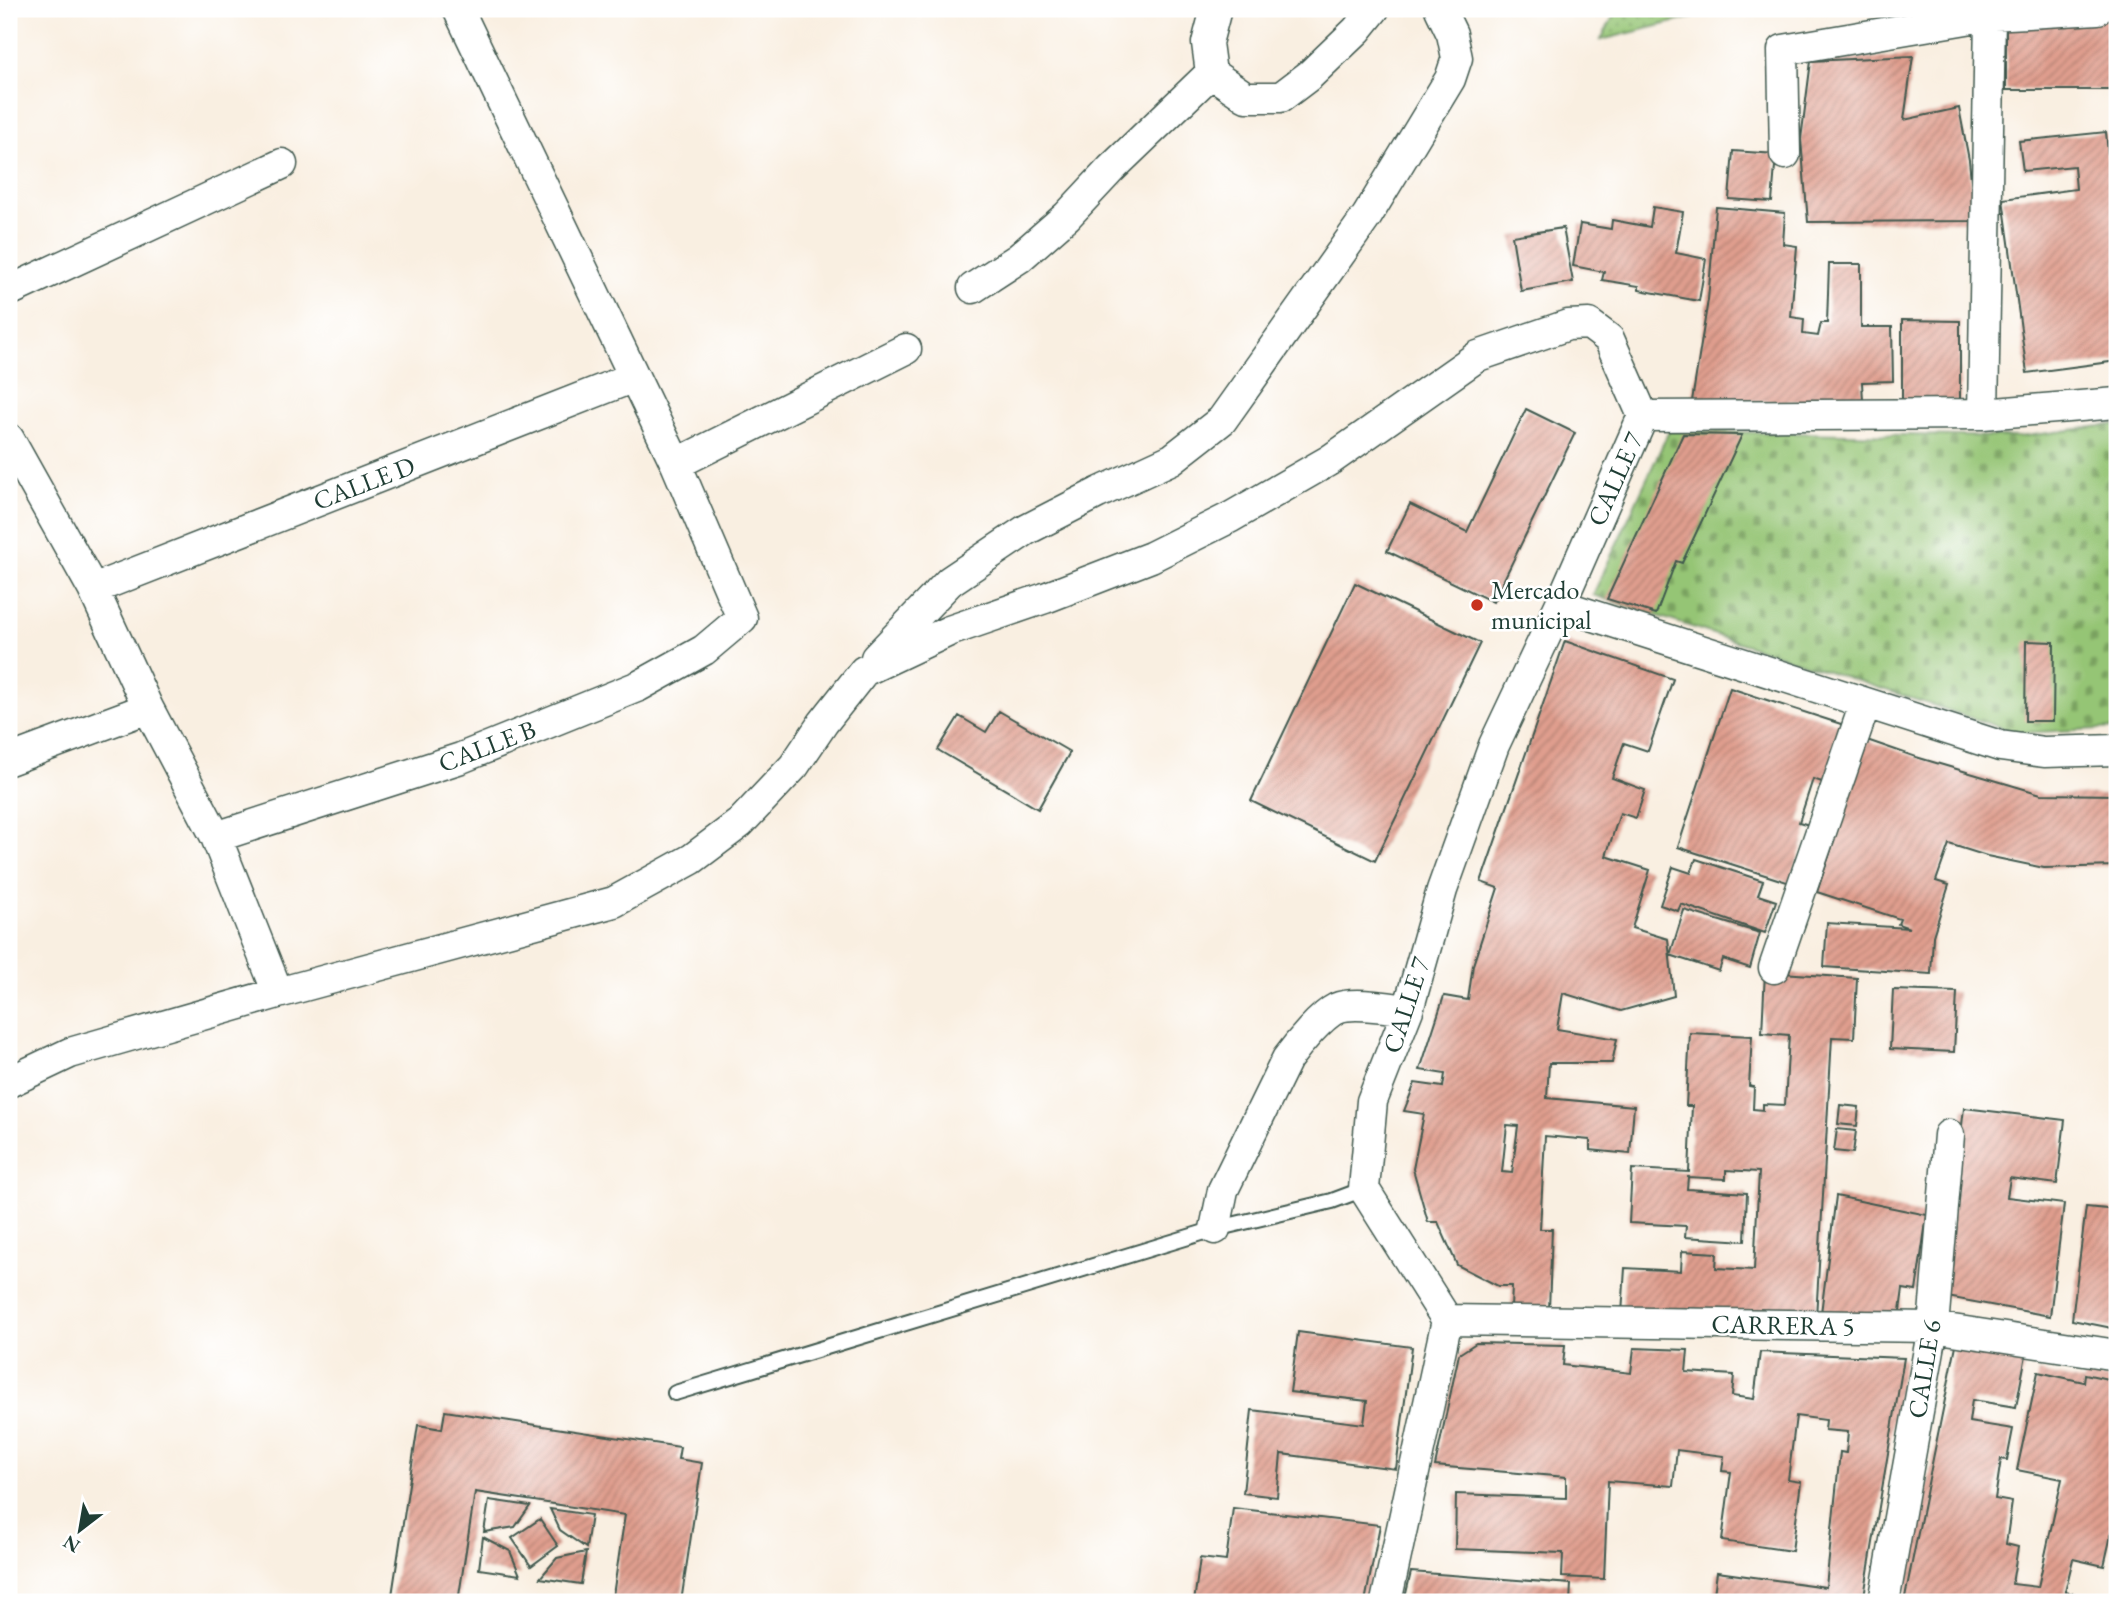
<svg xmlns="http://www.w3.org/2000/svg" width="2126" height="1611" font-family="'EB Garamond',serif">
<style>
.grass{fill:url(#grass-dots);stroke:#5a8154;stroke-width:2}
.cemetery{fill:url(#cemetery-stones);stroke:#5a8154;stroke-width:2}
.building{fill:url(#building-hatch);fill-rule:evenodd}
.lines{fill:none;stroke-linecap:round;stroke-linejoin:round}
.service-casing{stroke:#40584e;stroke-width:18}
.minor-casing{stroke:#40584e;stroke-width:33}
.service{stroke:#fff;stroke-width:14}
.minor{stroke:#fff;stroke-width:30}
.poi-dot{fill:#c8321e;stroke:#fff;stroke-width:2.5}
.labels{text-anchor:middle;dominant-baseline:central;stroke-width:5;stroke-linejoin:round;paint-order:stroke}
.street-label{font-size:26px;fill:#1f3d34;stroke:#fff}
.poi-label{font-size:26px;fill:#1f3d34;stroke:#fff;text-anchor:start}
</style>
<defs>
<pattern id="grass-dots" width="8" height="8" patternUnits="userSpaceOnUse" patternTransform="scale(1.75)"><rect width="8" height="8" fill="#95c575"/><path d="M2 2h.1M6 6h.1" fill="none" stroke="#79a161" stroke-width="1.8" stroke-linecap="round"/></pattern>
<pattern id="cemetery-stones" width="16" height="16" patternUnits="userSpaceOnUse" patternTransform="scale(1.75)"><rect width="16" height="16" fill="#95c575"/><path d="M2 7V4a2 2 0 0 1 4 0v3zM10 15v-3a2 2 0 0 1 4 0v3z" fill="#79a161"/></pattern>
<pattern id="building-hatch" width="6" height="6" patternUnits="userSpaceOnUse" patternTransform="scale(1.75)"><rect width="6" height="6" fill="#e09e8e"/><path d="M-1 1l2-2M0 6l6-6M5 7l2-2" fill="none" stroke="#b58275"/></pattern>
</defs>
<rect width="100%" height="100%" fill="#fff"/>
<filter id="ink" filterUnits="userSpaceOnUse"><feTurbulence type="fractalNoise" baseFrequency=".0143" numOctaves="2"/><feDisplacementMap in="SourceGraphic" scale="14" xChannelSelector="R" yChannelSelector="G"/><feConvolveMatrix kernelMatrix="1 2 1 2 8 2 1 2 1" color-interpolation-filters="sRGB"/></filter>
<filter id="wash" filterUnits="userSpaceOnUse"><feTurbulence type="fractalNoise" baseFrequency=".00686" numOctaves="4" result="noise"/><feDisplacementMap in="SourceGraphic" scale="28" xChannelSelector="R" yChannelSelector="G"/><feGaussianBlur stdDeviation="1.57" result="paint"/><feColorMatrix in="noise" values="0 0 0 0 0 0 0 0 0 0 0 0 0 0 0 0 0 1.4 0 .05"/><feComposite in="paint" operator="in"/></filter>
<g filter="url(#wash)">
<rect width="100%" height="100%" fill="#f9efe1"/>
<path class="grass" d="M1617,9H1727L1601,40Z"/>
<path class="cemetery" d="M2117,424V728L2018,733L1593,595L1669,431L2019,437Z"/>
<g id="blocks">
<path class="building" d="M2006,17L2117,18V130H2112V90H2006Z
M1913,56L1904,120L1959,108L1969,160L1975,221L1808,222L1801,139L1811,61Z
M2106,132L2111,185L2117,184V361L2027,373L2003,199L2076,189L2074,166L2023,171L2019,141Z
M1733,151L1776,154L1772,202L1729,199Z
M1653,207L1683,212L1676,253L1706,259L1699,301L1639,290V286L1602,280L1604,272L1573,266L1580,224L1611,229L1612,220L1650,227Z
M1716,207L1785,213L1783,244L1797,246L1791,317L1804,319L1803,334L1818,336L1821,323H1827L1829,264H1861V327H1892L1893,381L1862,382L1863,401H1692L1708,300Z
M1563,228L1573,282L1521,291L1512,236Z
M1902,320L1960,321V401H1902Z
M1526,409L1575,433L1493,602L1387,551L1410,504L1467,532Z
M1683,434L1742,435L1682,563L1676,561L1656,614L1607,599Z
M1355,583L1480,643L1375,861L1251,801Z
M1565,641L1673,679L1648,751L1624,743L1612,778L1645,790L1636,818L1620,813L1606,856L1650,870L1632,928L1668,939L1674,996L1621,1011L1563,993L1557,1029L1617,1039L1612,1063H1549L1547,1098L1634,1106L1630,1154L1590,1150V1140L1545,1136L1540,1229H1552L1549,1310L1511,1308L1512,1286H1498L1457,1265L1438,1222H1428L1413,1169L1424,1114L1404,1111L1415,1083L1443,1087L1445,1074L1420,1070L1444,996L1468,1000L1473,965L1498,888L1481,882ZM1507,1125L1518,1126L1512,1173L1502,1172Z
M2026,641L2054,642L2053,721H2025Z
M1730,688L1844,725L1825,783L1813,779L1799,822L1809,825L1790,883L1678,847Z
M999,711L1070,752L1038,809L938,750L959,716L986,732Z
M1864,739L1916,757L2041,794L2117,795V866L2044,868L1987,856L1949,844L1936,881L1949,885L1933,936L1931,974L1824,967L1827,923L1909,928L1898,924L1900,919L1817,892L1832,847L1827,845Z
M1696,859L1763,881L1758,895L1776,901L1765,933L1681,904L1678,911L1660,905L1673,867L1691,873Z
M1684,910L1760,933L1750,968L1723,959L1719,971L1670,955Z
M1765,972L1857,978L1854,1038L1832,1037L1816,1318L1622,1314L1625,1268L1681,1271L1682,1251L1717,1253L1716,1268L1754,1270L1759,1172L1726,1170V1179L1688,1177L1687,1189L1747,1193L1745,1241L1685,1237L1686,1226L1629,1223L1632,1169L1689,1172L1692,1106H1686L1690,1033L1752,1036L1749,1086L1754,1087L1753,1109L1763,1110V1104L1785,1105L1789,1035L1762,1033Z
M1893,990L1957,992L1954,1052L1890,1049Z
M1840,1105L1859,1107L1857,1126L1838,1124Z
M1964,1108L2065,1120L2057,1184L2010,1178L2007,1197L2064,1204L2050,1316L1942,1296Z
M1837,1129L1856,1131L1853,1153L1834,1151Z
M1836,1196L1927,1215L1916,1291L1903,1289L1899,1318L1821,1313Z
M2086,1207L2117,1210V1329L2072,1320Z
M1298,1332L1412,1347L1396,1469L1281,1454L1277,1497L1243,1493L1252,1410L1364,1424L1367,1401L1290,1392Z
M1476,1343L1565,1345L1563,1365L1631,1373L1634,1348L1688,1350L1686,1372L1734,1375L1732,1396L1754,1399L1760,1352L1904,1358L1863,1602H1713L1717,1572L1826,1587L1840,1452L1846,1453L1848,1432L1825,1430L1826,1420L1796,1416L1788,1480L1801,1482L1792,1551L1722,1541L1731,1472L1722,1471L1724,1456L1677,1450L1673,1486L1608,1481L1604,1579L1562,1577L1563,1553L1455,1549L1456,1494L1566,1498V1477L1435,1466L1459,1354Z
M1956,1345L2026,1355L2016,1407L1972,1400L1969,1422L2013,1429L2007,1460L2001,1459L1995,1499L2012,1502L2006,1544L2018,1547L2012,1584L2038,1587L2062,1479L2017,1470L2038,1372L2084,1382L2085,1374L2117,1381V1508L2104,1566L2073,1559L2065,1592L2081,1595L2080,1602H1904Z
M445,1411L680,1447L678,1459L702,1463L681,1602H612L625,1515L475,1492L458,1602H391L418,1425L442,1429Z
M489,1500L530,1506L515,1527L484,1532Z
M1233,1508L1380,1525L1365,1602H1194L1200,1558L1226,1561Z
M550,1509L591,1515L586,1548L560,1530Z
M540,1519L558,1546L531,1566L512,1538Z
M483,1537L510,1551L520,1575L479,1569Z
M586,1552L581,1584L540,1578L557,1558Z
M1411,1572L1571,1584L1570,1602H1404Z"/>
</g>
</g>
<g filter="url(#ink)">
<use href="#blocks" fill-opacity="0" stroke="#40584e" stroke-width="2"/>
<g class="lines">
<defs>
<path id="service" d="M675,1393L1215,1229L1332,1201L1364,1189"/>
<path id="minor" d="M1216,9L1207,43L1211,73L1246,97H1281L1310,75L1357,30L1374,9
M1785,154L1783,50L1990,15L2098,9
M973,288L1019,258L1067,216L1111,169L1211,73
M9,291L282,164
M1983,414L1990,15
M1643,416L1983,414L2117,403
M9,439L93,589L148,708L216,837L278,993
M676,464L906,349
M93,589L634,377
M1560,605L2000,746L2044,752L2117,750
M876,658L950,581L1026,530L1098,493L1172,459L1222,420L1367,216L1450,79L1457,58L1452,34L1440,9
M9,760L148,708
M216,837L461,758L639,686L704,650L742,618L676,464L458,9
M1774,968L1865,704
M9,1082L70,1053L278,993L614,902L692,859L740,823L794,766L823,723L864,671L949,631L1045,598L1151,557L1231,517L1330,460L1478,356L1568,325L1589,324L1609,339L1643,416
M1215,1229L1223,1190L1287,1059C1298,1044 1321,1016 1337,1008C1352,1001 1391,1008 1408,1010
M1447,1320L1933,1327L2117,1355
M1386,1602L1447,1320L1364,1189L1372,1101L1408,1010L1442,890L1494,745L1560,605L1643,416
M1884,1602L1933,1327L1949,1135"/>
</defs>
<use href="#service" class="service-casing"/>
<use href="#minor" class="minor-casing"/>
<use href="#service" class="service"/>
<use href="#minor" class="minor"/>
</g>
</g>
<circle class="poi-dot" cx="1477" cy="605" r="7"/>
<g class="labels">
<g class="street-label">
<text transform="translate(1615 479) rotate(-66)">CALLE 7</text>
<text transform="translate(364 483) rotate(-21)">CALLE D</text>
<text transform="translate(487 746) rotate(-21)">CALLE B</text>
<text transform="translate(1406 1005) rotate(-72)">CALLE 7</text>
<text transform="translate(1783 1325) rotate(1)">CARRERA 5</text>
<text transform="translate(1924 1369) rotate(-81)">CALLE 6</text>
</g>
<g class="poi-label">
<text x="1491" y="590">Mercado<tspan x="1491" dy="30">municipal</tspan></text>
</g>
</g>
<rect width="2126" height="1611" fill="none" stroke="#fff" stroke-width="35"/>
<g transform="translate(80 1530) rotate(211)" stroke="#ffffff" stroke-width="5" paint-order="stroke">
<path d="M0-5L12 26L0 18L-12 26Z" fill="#1f3d34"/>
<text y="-10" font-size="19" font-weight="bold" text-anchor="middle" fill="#1f3d34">N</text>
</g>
</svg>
